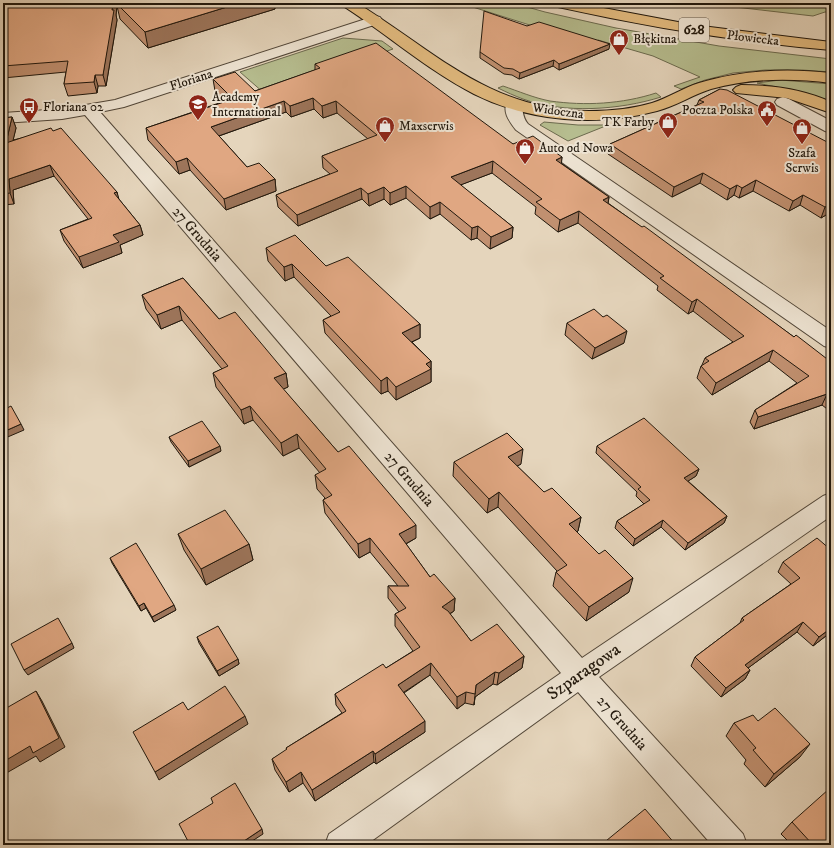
<svg xmlns="http://www.w3.org/2000/svg" width="834" height="848" font-family="'IM FELL DW Pica',serif">
<style>
.green{fill:#b6bd8f;stroke:#6b6a4e}
.lines{fill:none;stroke-linecap:round;stroke-linejoin:round}
.minor-casing{stroke:#514638;stroke-width:2}
.major-casing{stroke:#20170c;stroke-width:2}
.minor{fill:#eee4d3;fill-rule:evenodd}
.major{fill:#e2ba7e;fill-rule:evenodd}
.wall{fill:#c19070;stroke:#20170c}
.shaded-wall{fill:#9d755b;stroke:#20170c}
.building{fill:#e0a782;stroke:#20170c}
.labels{text-anchor:middle;dominant-baseline:central;stroke-width:4;stroke-linejoin:round;paint-order:stroke}
.far-street-label{font-size:13px;fill:#20170c;stroke:#eee4d3}
.far-poi-label{font-size:13px;fill:#20170c;stroke:#eee4d3;text-anchor:start}
.shield{fill:#eee4d3;stroke:#5e5448;stroke-width:1}
.shield-label{font-size:14px;font-weight:bold;fill:#20170c}
.street-label{font-size:15px;fill:#20170c;stroke:#eee4d3}
.near-street-label{font-size:18px;fill:#20170c;stroke:#eee4d3}
</style>
<rect width="100%" height="100%" fill="#e5d5bc"/>
<filter id="stains"><feTurbulence type="fractalNoise" baseFrequency=".005" numOctaves="4"/><feColorMatrix values="0 0 0 0 .2 0 0 0 0 .09 0 0 0 0 .02 0 0 0 .5 -.17"/></filter>
<radialGradient id="worn" r=".72"><stop offset=".6" stop-color="#630" stop-opacity="0"/><stop offset="1" stop-color="#630" stop-opacity=".3"/></radialGradient>
<path class="green" d="M460,3H513L545,12L616,28L719,46L831,59V72L802,70H765L733,73L705,80L681,89L674,86L700,77L653,56L598,40L593,45Z
M700,3H831V12H825L813,16Z
M343,38L382,41L393,49L264,93L240,72Z
M780,80L831,84V101L800,92L757,83Z
M503,86C518,91 534,98 550,101C585,106 622,104 656,93L661,97C620,110 564,114 523,99C515,96 506,92 498,88Z
M544,122L578,125H608L568,141L540,125Z"/>
<g class="lines">
<defs>
<path id="minor" d="M375,16L380,17L382,20L380,23L124,107L100,112L582,658L823,496L831,493V516L599,677L743,834L747,845H712L578,692L366,845H325L329,834L561,673L85,115L62,119L3,123V113L62,109L115,100Z
M783,97L789,99L831,121V133L825,131L777,105L775,102L777,99Z
M514,99L520,101C524,108 521,116 528,124L831,331V348L824,346L516,130C510,122 501,111 508,101Z"/>
<path id="major" d="M341,3H357C436,52 489,110 589,111C610,111 632,109 652,103C668,98 683,88 699,83C742,70 787,68 831,73V83C791,78 750,78 711,89C692,95 676,106 657,111C597,127 530,122 474,94C427,70 387,34 343,6Z
M551,3H577L694,25L831,42V50C739,42 648,27 558,7L553,6Z
M741,85C772,85 803,89 831,102V113L787,98L736,93L733,90L736,87Z"/>
</defs>
<use href="#minor" class="minor-casing"/>
<use href="#major" class="major-casing"/>
<use href="#minor" class="minor"/>
<use href="#major" class="major"/>
</g>
<path class="wall" d="M3,3H274L275,9L148,48L120,19L117,6L116,15L117,20L106,86H98L97,93L68,96L64,84L66,72L3,78Z
M527,26L609,49L559,70L553,66L519,79L512,75L504,74L480,58V52Z
M315,64L513,144L562,157L561,163L609,197L608,203L794,337L831,362V412L822,405L754,429L750,422L755,410L797,383L769,361L712,395L697,378L701,366L702,365L705,358L733,342L693,311L688,314L657,290L658,286L578,223L558,232L535,214L536,207L492,173L460,185L513,227L512,238L490,249L477,238L471,240L440,214L430,219L406,198L390,205L384,199L369,206L362,199L298,226L278,207L276,195L330,174L323,168L322,156L368,139L337,113L323,118L314,109L291,117L286,112L219,136L247,167L275,179L276,191L226,210L190,170L179,174L148,140L146,128L225,101L215,91L213,79L255,91L315,70Z
M720,89L831,212L821,218L800,205L789,211L753,191L739,198L734,195L727,200L700,183L672,197L608,154L610,144L697,105L699,100Z
M12,117L16,128L13,140L53,131L117,192L118,198L140,225L143,235L120,245L122,253L83,268L64,241L60,230L88,219L54,176L13,190L14,204L3,205V118Z
M266,248L326,266L420,324V338L412,342L431,361V382L396,400L388,391L381,394L325,333L323,320L331,316L294,277L285,281L268,261Z
M183,278L219,319L286,373L288,387L283,389L338,452L416,538L406,544L430,577L455,598L454,611L450,614L471,641L524,656L522,668L497,685L493,684L475,697L474,705L465,703L457,709L430,675L404,693L425,732L376,764L374,762L315,801L303,783L289,792L275,770L272,759L287,750L286,748L342,713L336,705L335,694L386,668L413,651L395,626V614L399,612L388,598V586H398L370,552L359,558L325,513L323,500L325,498L317,489L315,475L320,473L299,448L283,456L253,420L244,424L216,387L213,373L222,369L182,320L161,329L146,309L142,295Z
M567,323L624,343L592,359L565,335Z
M169,437L221,451L189,467L171,442Z
M597,446L699,469L696,476L688,481L727,516L724,523L685,550L661,527L633,546L615,528L617,521L644,504L636,496L637,492L596,453Z
M454,462L521,464L517,466L544,492L581,517L578,531L577,532L629,592L586,621L553,586L556,572L557,571L498,507L487,513L453,476Z
M178,534L249,544L253,560L206,585L184,550Z
M831,550V632L813,646L797,632L748,668L750,670L745,679L721,697L691,666L695,657L740,623L742,618L791,584L778,572L783,562Z
M110,558L176,610L154,622L146,608L141,611L112,563Z
M197,637L238,659L239,664L219,676L199,643Z
M758,721L800,757L765,787L744,764L746,760L726,736L734,723Z
M792,822L831,845H792L781,834Z"/>
<path class="shaded-wall" d="M113,3H118H116L117,6L116,15L117,20L106,86L103,75Z
M240,3H274L275,9L148,48L145,32Z
M610,44L609,49L559,70V64Z
M554,60L553,66L519,79L520,73Z
M95,75L98,86L97,93L94,82Z
M313,98L314,109L291,117L290,106Z
M284,101L286,112L213,138L211,127Z
M336,101L337,113L323,118L322,106Z
M12,117L16,128L10,153L6,143Z
M562,157L561,169L556,160Z
M187,158L190,170L179,174L176,162Z
M493,161L492,173L450,189L451,177Z
M50,165L54,176L13,190L14,204L10,193L9,179Z
M703,173L700,183L672,197L674,187Z
M275,179L276,191L226,210L224,199Z
M756,180L753,191L739,198L742,188Z
M737,185L734,195L727,200L730,189Z
M406,186V198L390,205V193Z
M384,187V199L369,206L368,194Z
M361,188L362,199L298,226L297,215Z
M117,192L120,203L114,193Z
M803,195L800,205L789,211L793,201Z
M609,197L607,209L603,200Z
M440,202V214L430,219V207Z
M831,204V212L821,218L825,207Z
M579,211L578,223L558,232L560,220Z
M140,225L143,235L120,245L122,253L83,268L79,257L113,235Z
M478,226L477,238L471,240L472,228Z
M513,227L512,238L490,249L491,237Z
M292,264L294,277L285,281L284,267Z
M697,299L693,311L688,314L692,302Z
M179,306L182,320L161,329L157,315Z
M420,324V338L403,346L402,333Z
M627,331L624,343L592,359L595,348Z
M773,350L769,361L712,395L716,383Z
M431,361V382L396,400V387L426,364Z
M286,373L288,387L277,392L274,378Z
M387,377L388,391L381,394V381Z
M827,394L822,405L754,429L758,417Z
M250,406L253,420L244,424L241,410Z
M21,424L24,430L3,439V432Z
M297,434L299,448L283,456L281,443Z
M220,446L221,451L189,467L188,461Z
M523,449L521,464L506,472L508,457Z
M699,469L696,476L682,485L684,478Z
M499,492L498,507L487,513L489,499Z
M727,516L724,523L685,550L688,543Z
M581,517L578,531L566,538L569,524Z
M663,520L661,527L633,546L635,539Z
M416,525V538L400,547L399,534Z
M370,538V552L359,558L358,544Z
M249,544L253,560L206,585L201,569Z
M633,578L629,592L586,621L589,607Z
M455,598L454,611L441,619L442,607Z
M144,603L146,608L141,611L139,606Z
M174,605L176,610L154,622L152,617Z
M803,622L797,632L740,674L745,665Z
M831,628V632L813,646L819,637Z
M72,643L74,648L28,675L24,670Z
M524,656L522,668L497,685L499,673Z
M238,659L239,664L219,676L217,671Z
M431,663L430,675L398,696V685Z
M750,670L745,679L721,697L726,688Z
M495,672L493,684L475,697L474,705L476,685Z
M36,691L42,701L65,747L40,762L36,756L3,775V762Z
M466,692L465,703L457,709V697Z
M245,716L248,724L159,780L155,772Z
M425,721V732L376,764L375,754Z
M810,744L800,757L765,787L774,774Z
M373,751L374,762L315,801L312,790Z
M301,772L303,783L289,792L286,782Z
M262,829L263,834L246,845H238Z"/>
<path class="building" d="M3,3H113L112,10H114L103,75H95L94,82L64,84L68,61L3,66Z
M116,3H240L145,32Z
M484,11L527,26L539,22L610,44L559,64L554,60L520,73L513,69L504,68L480,52Z
M376,43L513,144L533,136L562,157L556,160L609,197L603,200L642,227L644,226L794,337L796,335L831,362V397L827,394L758,417L755,410L809,376L773,350L716,383L701,366L709,361L705,358L744,336L697,299L692,302L660,278L664,276L579,211L560,220L536,202L542,199L493,161L451,177L513,227L491,237L478,226L472,228L440,202L430,207L406,186L390,193L384,187L368,194L361,188L297,215L276,195L338,171L322,156L377,135L336,101L322,106L313,98L290,106L284,101L211,127L247,167L259,163L275,179L224,199L187,158L176,162L146,128L233,99L213,79L235,72L255,91L320,68L315,64Z
M720,89L727,90L831,144V156L828,157L831,159V204L825,207L803,195L793,201L756,180L742,188L737,185L730,189L703,173L674,187L610,144L704,102L699,100Z
M12,117L6,143L51,128L53,131L61,128L117,192L114,193L140,225L113,235L119,242L79,257L60,230L92,218L50,165L9,179L10,193L3,194V118Z
M295,235L326,266L348,257L420,324L402,333L431,361L426,364L431,369L396,387L387,377L381,381L323,320L340,312L292,264L284,267L266,248Z
M183,278L219,319L235,312L286,373L274,378L338,452L349,446L416,525L399,534L430,577L434,574L455,598L442,607L448,611L471,641L497,624L524,656L499,673L495,672L476,685L475,694L466,692L457,697L431,663L398,685L425,721L375,754L373,751L312,790L301,772L286,782L272,759L287,749L286,748L346,711L335,694L383,664L386,668L420,647L395,614L406,608L388,586H409L370,538L358,544L323,500L332,495L315,475L326,469L297,434L281,443L250,406L241,410L213,373L228,366L179,306L157,315L142,295Z
M594,309L603,317L607,315L627,331L595,348L567,323Z
M11,406L21,424L3,432V410Z
M644,418L699,469L684,478L727,516L688,543L663,520L635,539L617,521L650,500L638,489L641,487L597,446Z
M202,421L220,446L188,461L169,437Z
M507,433L523,449L508,457L544,492L552,488L581,517L569,524L599,554L605,550L633,578L589,607L556,572L567,565L499,492L489,499L454,462Z
M225,510L249,544L201,569L178,534Z
M817,538L831,550V628L819,637L803,622L745,665L750,670L726,688L695,657L744,620L742,618L800,578L783,562Z
M136,543L174,605L152,617L144,603L139,606L110,558Z
M58,618L72,643L24,670L11,644Z
M218,626L238,659L217,671L197,637Z
M225,686L245,716L155,772L133,732L183,702L188,710Z
M36,691L59,738L33,753L30,746L3,762V710Z
M775,708L810,744L774,774L753,750L756,748L734,723L753,715L758,721Z
M235,783L262,829L238,845H190L179,824L213,803L211,798Z
M829,789L831,790V845H813L792,822Z
M645,809L676,845H601Z"/>
<defs>
<symbol id="shop-pin" viewBox="-11 -11 22 30"><path d="M0 17L-7.5 6A9.5 9.5 0 1 1 7.5 6Z" fill="#8f2418" stroke="#eee4d3"/><path d="M-5-2.5h2.3a2.7 3.5 0 0 1 5.4 0H5L5.5 6h-11ZM-1.5-2.5h3a1.5 2.3 0 0 0-3 0Z" fill="#fff"/></symbol>
<symbol id="school-pin" viewBox="-11 -11 22 30"><path d="M0 17L-7.5 6A9.5 9.5 0 1 1 7.5 6Z" fill="#8f2418" stroke="#eee4d3"/><path d="M0-5L7-2L0 1L-7-2ZM-4 1L0 2.5L4 1V4Q0 6-4 4Z" fill="#fff"/></symbol>
<symbol id="bus-pin" viewBox="-11 -11 22 30"><path d="M0 17L-7.5 6A9.5 9.5 0 1 1 7.5 6Z" fill="#8f2418" stroke="#eee4d3"/><path d="M-5-6H5V4H4V6H2V4H-2V6H-4V4H-5ZM-3.5-4V0h7V-4ZM-3.5 1.2v1.5H-2V1.2ZM2 1.2v1.5H3.5V1.2Z" fill="#fff"/></symbol>
<symbol id="civic-pin" viewBox="-11 -11 22 30"><path d="M0 17L-7.5 6A9.5 9.5 0 1 1 7.5 6Z" fill="#8f2418" stroke="#eee4d3"/><path d="M-.6-6.5H3V-4.5H.6V-3L4-1V1h2V6H-6V1h2V-1L-.6-3ZM-1.2 2.5V6h2.4V2.5Z" fill="#fff"/></symbol>
</defs>
<g fill-rule="evenodd">
<use href="#shop-pin" x="608" y="28" width="22" height="30"/>
<use href="#school-pin" x="187" y="93" width="22" height="30"/>
<use href="#bus-pin" x="18" y="96" width="22" height="30"/>
<use href="#civic-pin" x="756" y="99" width="22" height="30"/>
<use href="#shop-pin" x="657" y="111" width="22" height="30"/>
<use href="#shop-pin" x="374" y="115" width="22" height="30"/>
<use href="#shop-pin" x="791" y="117" width="22" height="30"/>
<use href="#shop-pin" x="514" y="137" width="22" height="30"/>
</g>
<g class="labels">
<g class="far-street-label">
<text transform="translate(753 38) rotate(7)">Płowiecka</text>
<text transform="translate(191 80) rotate(-18)">Floriana</text>
<text transform="translate(558 111) rotate(8)">Widoczna</text>
</g>
<g class="far-poi-label">
<text x="633" y="39">Błękitna</text>
<text x="212" y="97">Academy<tspan x="212" dy="15">International</tspan></text>
<text x="43" y="107">Floriana 02</text>
<text x="753" y="110" text-anchor="end">Poczta Polska</text>
<text x="654" y="122" text-anchor="end">TK Farby</text>
<text x="399" y="126">Maxserwis</text>
<text x="539" y="148">Auto od Nowa</text>
<text x="802" y="153" text-anchor="middle">Szafa<tspan x="802" dy="15">Serwis</tspan></text>
</g>
<rect class="shield" x="679" y="18" width="30" height="24" rx="3"/>
<g class="shield-label">
<text x="694" y="30">628</text>
</g>
<g class="street-label">
<text transform="translate(197 234) rotate(49)">27 Grudnia</text>
<text transform="translate(409 479) rotate(49)">27 Grudnia</text>
<text transform="translate(622 723) rotate(48)">27 Grudnia</text>
</g>
<g class="near-street-label">
<text transform="translate(584 672) rotate(-35)">Szparagowa</text>
</g>
</g>
<rect width="834" height="848" fill="none" stroke="#e5d5bc" stroke-width="16"/>
<rect x="4" y="4" width="826" height="840" fill="none" stroke="#20170c" stroke-width="2"/>
<rect x="8" y="8" width="818" height="832" fill="none" stroke="#20170c"/>
<rect width="100%" height="100%" filter="url(#stains)"/>
<rect width="100%" height="100%" fill="url(#worn)"/>
</svg>
